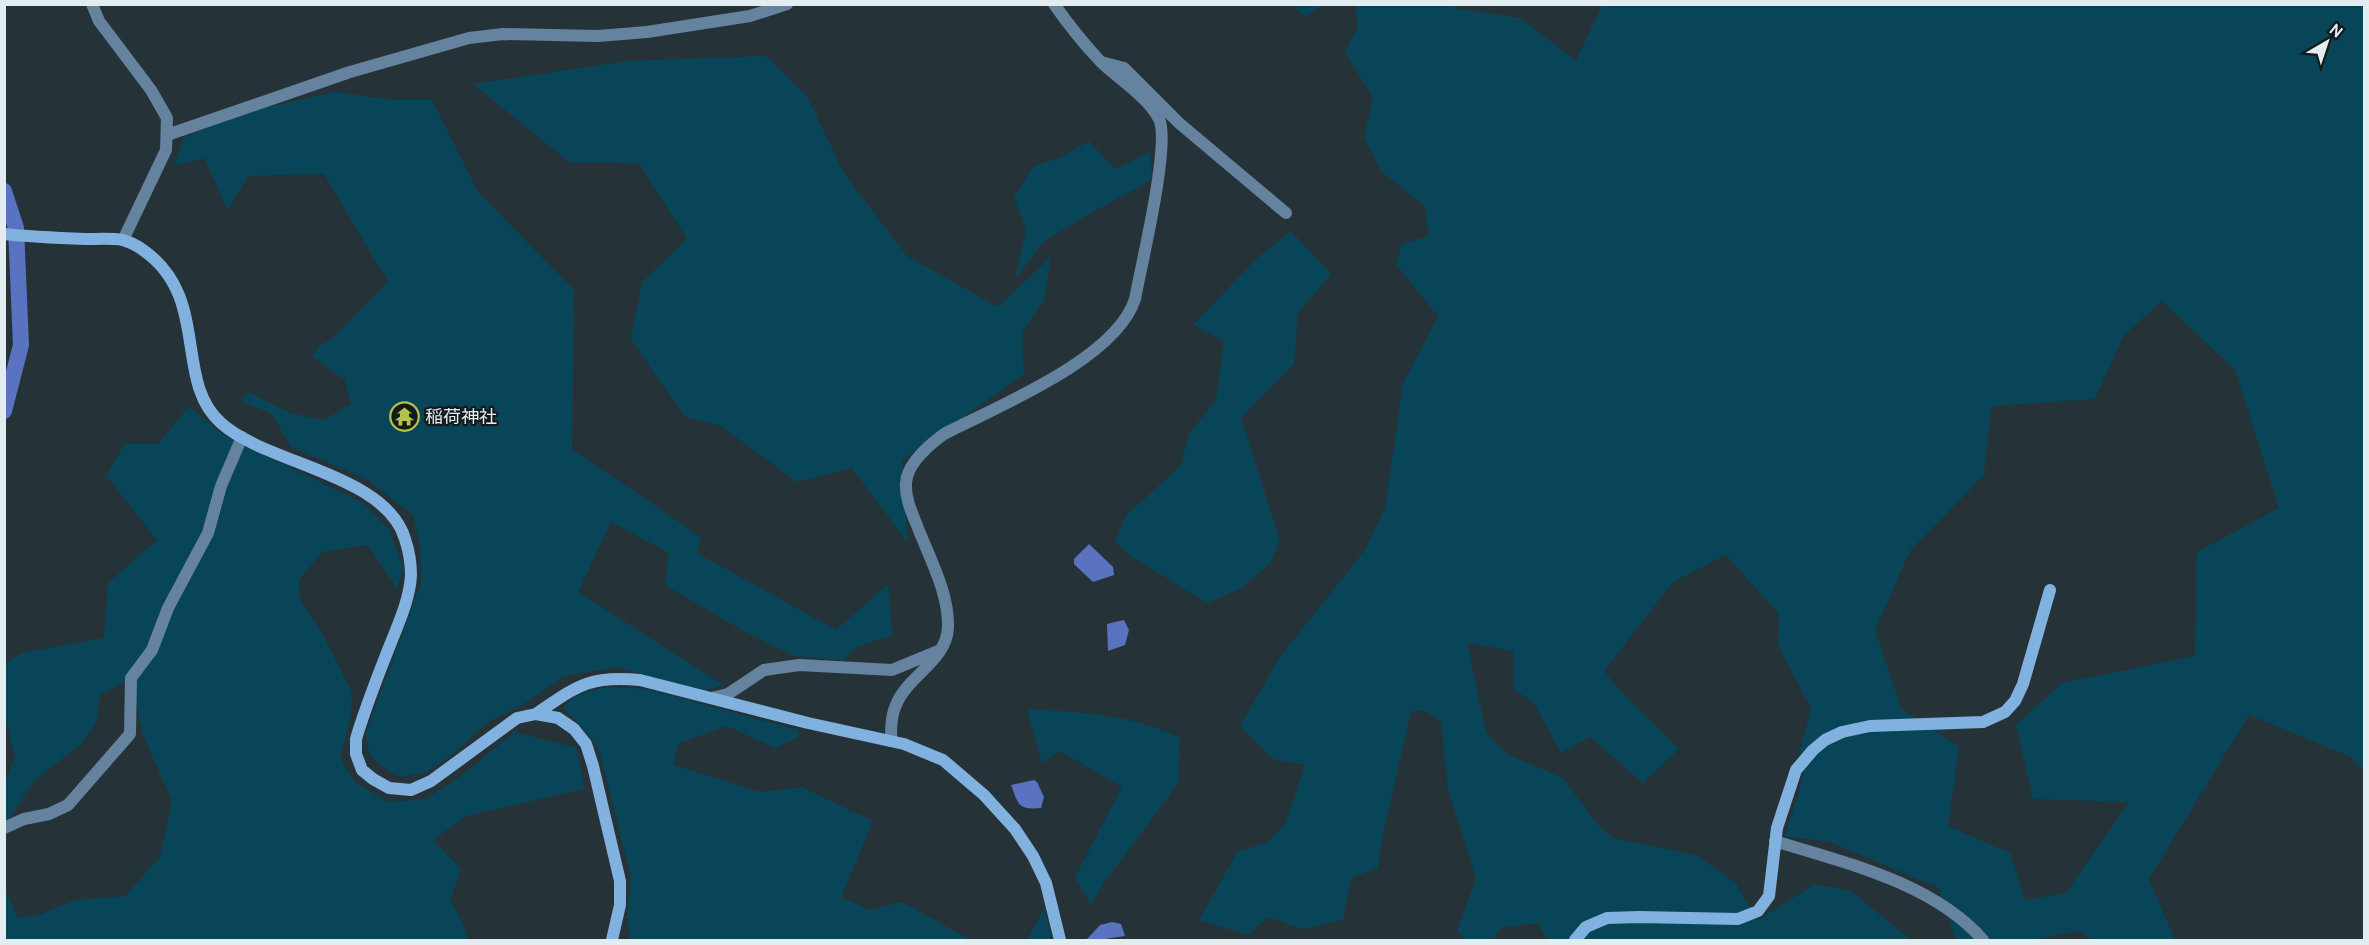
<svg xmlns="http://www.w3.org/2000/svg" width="2369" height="945" font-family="Cabin,'Noto Sans JP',sans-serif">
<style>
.green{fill:#084558;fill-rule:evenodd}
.water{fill:#5a73c0}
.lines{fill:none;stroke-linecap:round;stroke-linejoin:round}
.river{stroke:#5a73c0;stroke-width:16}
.street{stroke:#65839f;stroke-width:12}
.secondary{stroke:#81b2df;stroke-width:12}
.labels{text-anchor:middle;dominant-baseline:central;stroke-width:4.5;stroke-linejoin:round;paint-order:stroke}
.poi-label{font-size:18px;fill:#e3ecef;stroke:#141a1c;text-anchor:start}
</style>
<rect width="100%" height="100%" fill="#253339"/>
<path class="green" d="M1291,5H1322L1306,17Z
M1355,5H1454V8L1520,18L1576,61L1602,5H2364V773L2351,757L2249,715L2149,879L2175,940H2093L2079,931L2033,940H1956L1939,888L1830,842L1785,836L1804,775L1800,751L1811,708L1778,646L1779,614L1726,555L1673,582L1604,671L1622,693L1679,749L1643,783L1590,737L1561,753L1534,703L1514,689L1513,651L1467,643L1486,733L1507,754L1563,778L1597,824L1613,838L1696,855L1736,883L1757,921L1815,884L1851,891L1911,940H1547L1538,923L1501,928L1493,940H1466L1457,931L1476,878L1448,789L1441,722L1426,711H1411L1382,839L1378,868L1351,878L1343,920L1303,929L1268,917L1248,935L1199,920L1238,851L1266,843L1285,824L1305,765L1273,759L1240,726L1280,657L1365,550L1385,508L1403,384L1438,316L1396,264L1402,244L1429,236L1425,206L1381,171L1364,137L1373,98L1345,52L1358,26ZM2162,301L2235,370L2279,508L2197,552L2195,656L2062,683L2016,725L2033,799L2129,802L2066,893L2025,900L2010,853L1948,826L1959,747L1901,708L1875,630L1910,551L1984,475L1991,406L2095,399L2124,335Z
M766,56L808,98L843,172L907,256L998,307L1051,257L1044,300L1022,332L1024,374L902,460L908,543L852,468L797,482L721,426L685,417L631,339L642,282L687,239L639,163L569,162L473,84L627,61Z
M334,92L393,100H432L478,192L574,290L572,449L701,537L697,553L836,630L888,584L893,635L856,647L844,660L793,656L740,629L665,585L669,553L611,522L578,592L724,685L702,691L617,667L565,676L522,705L488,722L451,756L425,773L400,777C376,763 367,760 366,732L421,583L420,548L413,515L368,480L291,447L272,414L241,402L248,392L290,413L324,420L351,404L345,380L312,357L320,345L332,339L388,282L324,174L248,176L228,210L204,158L174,166L184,138L238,114Z
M1089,141L1115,169L1150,152L1152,180L1091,213L1043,242L1015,280L1026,230L1014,197L1034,166L1062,157Z
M1291,231L1331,274L1298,313L1294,364L1241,418L1280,540L1271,562L1242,588L1207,603L1131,556L1115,542L1126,516L1181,465L1189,434L1216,400L1224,341L1193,325L1256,259Z
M189,406L223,435L363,503L389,529L403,567L397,589L368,545L322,552L299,580V598L323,635L352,693L351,715L340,758L356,783L389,802L426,799L465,773L514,732L577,748L584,789L466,816L433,840L461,869L450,900L464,925L468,940H5V889L18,918L39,915L75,900L125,896L160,857L172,801L143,735L132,679L100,695L97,721L82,743L34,781L5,825V782L15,758L5,717V664L21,653L104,638L108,583L157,540L106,475L125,444H158Z
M604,687L646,689L798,730L799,737L775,748L727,726L679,743L673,765L761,792L802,787L873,821L841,897L870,910L902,902L971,940H630L627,916L631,877L599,749L582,727L563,708L575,696Z
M1027,709C1079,712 1133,714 1180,738L1178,784L1104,883L1091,905L1075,877L1122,787L1060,751L1042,763Z
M1044,909L1052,940H1027Z"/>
<path class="water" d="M1089,544L1113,567L1114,575L1093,582L1074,564V559Z
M1124,620L1129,630L1125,645L1108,651L1107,624Z
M1034,780L1037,782L1044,797L1041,808C1017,810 1019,805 1011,785Z
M1112,922L1121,924L1125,936L1098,940L1087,939L1100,925Z"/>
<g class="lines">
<path class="river" d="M4,191L16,228L21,345L4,411"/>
<path class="street" d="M92,4L99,21L151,90L167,118L166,150L123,240
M1105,63L1124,68L1179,123L1286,213
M167,135L350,72L469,38L503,34L598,36L647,32L750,16L787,4
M711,698L728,694L764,670L799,665L892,670L938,651
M891,741C891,729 891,716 896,705C907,676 947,661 948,627C949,592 928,555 916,523C911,511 905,497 906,483C907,463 929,445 944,434C998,406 1116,359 1135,299C1141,266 1171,143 1159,119C1148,97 1117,78 1100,61C1084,44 1068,24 1054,4
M4,828L24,819L49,814L68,805L130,734L131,678L152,650L168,608L208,533L221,486L242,437
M1775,841C1846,863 1933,883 1983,940"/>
<path class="secondary" d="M4,234C32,237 59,238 86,239C98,239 112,238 123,240C129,242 138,246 143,250C211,297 173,381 221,423C266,464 386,474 405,539C409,551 411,563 411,575C410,597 400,620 392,640C379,673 366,705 356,739V754L362,770L373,779L389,788L411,790L431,781L517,718L536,714L558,718L574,729L586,744L593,766L620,881V905L612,940
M536,714C577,686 589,675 640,680L808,723L904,744L943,760L984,795L1015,829L1033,856L1046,883L1060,940
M1575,940L1586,927L1607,918L1639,917L1738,919L1758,911L1769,896L1777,828L1796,770L1813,750L1825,740L1842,732L1870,726L1983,722L2005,712L2015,701L2023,684L2050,590"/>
</g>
<defs>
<symbol id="temple-ring" viewBox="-11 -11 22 22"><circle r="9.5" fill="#141a1c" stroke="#b5c24a" stroke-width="1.5"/><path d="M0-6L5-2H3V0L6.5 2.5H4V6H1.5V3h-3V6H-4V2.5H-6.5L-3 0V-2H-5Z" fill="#b5c24a"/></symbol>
</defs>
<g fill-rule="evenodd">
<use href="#temple-ring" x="388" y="400" width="33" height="33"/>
</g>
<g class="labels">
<g class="poi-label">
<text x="425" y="417">稲荷神社</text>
</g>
</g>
<rect width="2369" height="945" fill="none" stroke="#e3ecef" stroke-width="12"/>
<g transform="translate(2327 42) rotate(39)" stroke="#141a1c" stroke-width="4.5" paint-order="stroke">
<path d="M0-4.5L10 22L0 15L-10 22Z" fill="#e3ecef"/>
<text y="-9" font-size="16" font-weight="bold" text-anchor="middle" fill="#e3ecef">N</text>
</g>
</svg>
